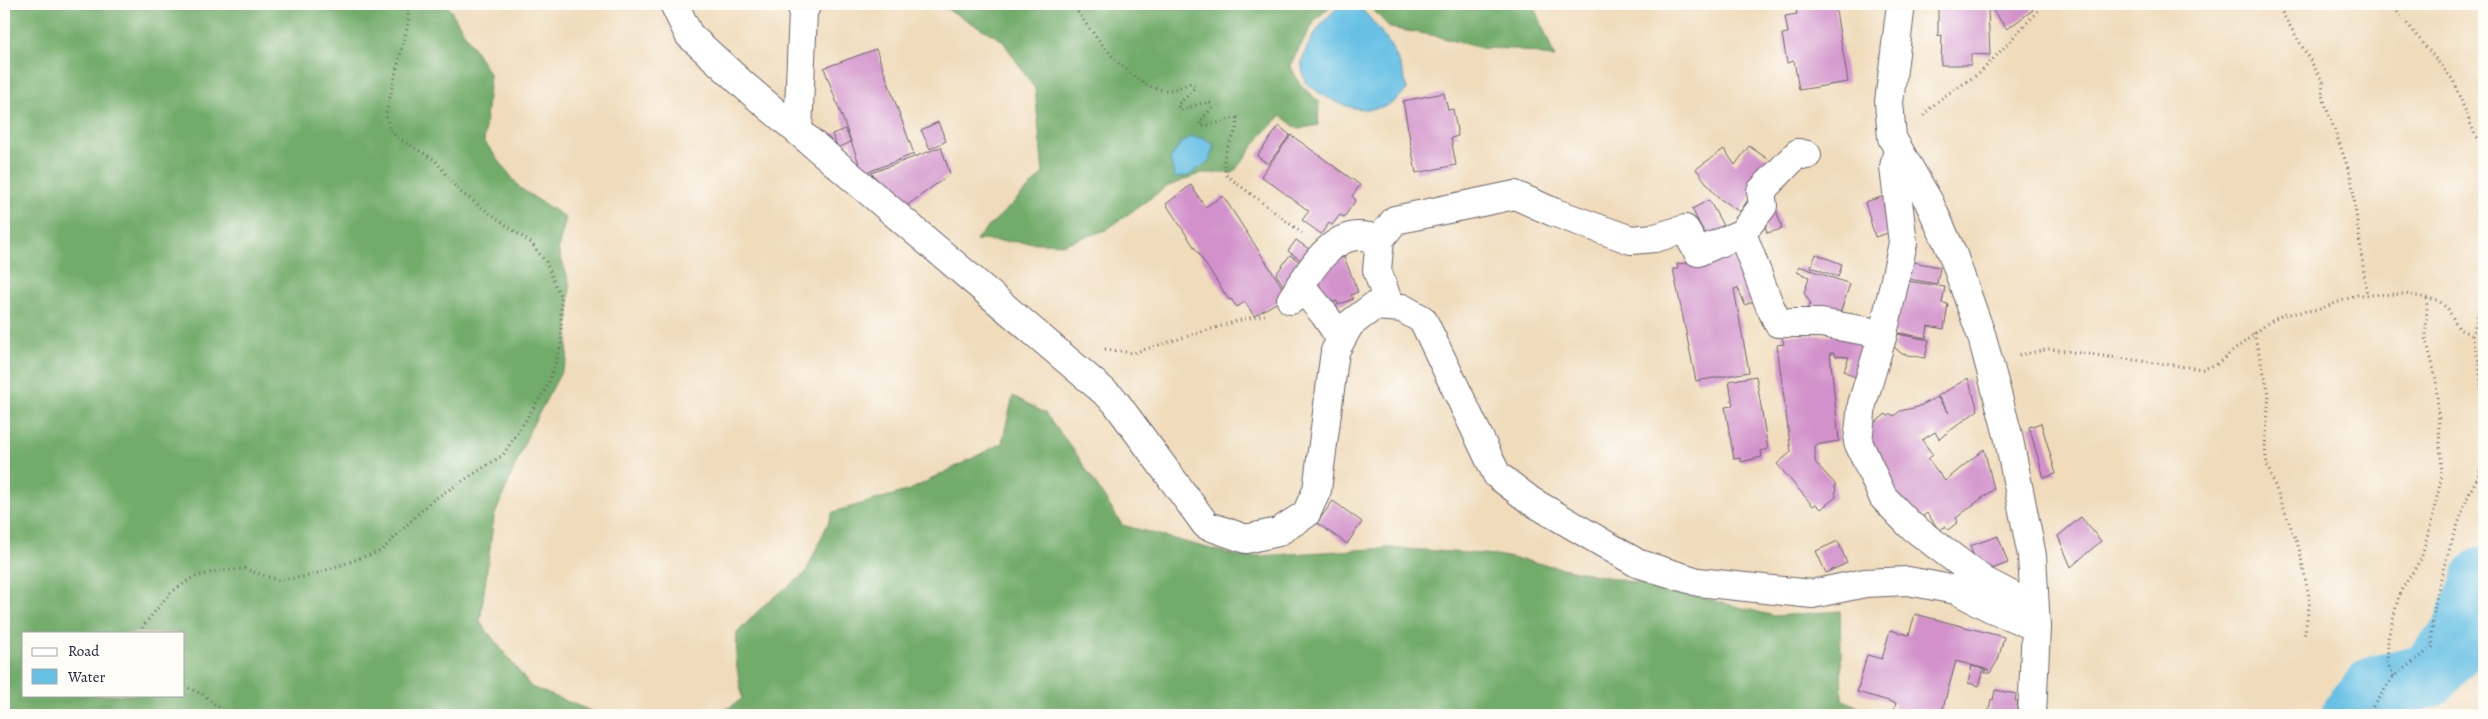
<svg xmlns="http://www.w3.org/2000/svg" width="2488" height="719" font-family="Alegreya,serif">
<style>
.forest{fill:#72ac6a;stroke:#4a6752;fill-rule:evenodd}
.water{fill:#67c1e5;stroke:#447290}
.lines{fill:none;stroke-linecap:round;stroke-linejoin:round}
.river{stroke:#67c1e5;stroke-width:64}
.building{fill:#d291cb}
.minor-casing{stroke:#6a6368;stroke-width:30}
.highway-casing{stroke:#6a6368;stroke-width:30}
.path{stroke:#6a6368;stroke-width:3;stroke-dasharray:1 4;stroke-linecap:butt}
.minor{stroke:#fff;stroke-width:28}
.highway{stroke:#fff;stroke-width:28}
</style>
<rect width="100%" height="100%" fill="#fdfcf7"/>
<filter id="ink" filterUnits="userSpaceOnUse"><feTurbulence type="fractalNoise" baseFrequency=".02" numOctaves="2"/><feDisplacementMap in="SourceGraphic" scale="10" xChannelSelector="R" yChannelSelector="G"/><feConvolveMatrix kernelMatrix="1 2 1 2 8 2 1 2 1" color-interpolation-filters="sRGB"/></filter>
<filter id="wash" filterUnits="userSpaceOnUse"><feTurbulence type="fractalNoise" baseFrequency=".0096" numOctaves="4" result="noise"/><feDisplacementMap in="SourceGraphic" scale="20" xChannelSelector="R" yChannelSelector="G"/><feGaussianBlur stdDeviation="1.12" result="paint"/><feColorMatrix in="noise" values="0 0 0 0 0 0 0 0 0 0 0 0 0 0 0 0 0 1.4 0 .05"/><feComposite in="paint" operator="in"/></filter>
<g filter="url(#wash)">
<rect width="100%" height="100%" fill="#f0dcbb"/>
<path class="forest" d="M4,4H445L448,6L490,75L484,141L520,188L566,218L558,249L570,285L567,361L530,430L494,517L480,622L531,687L601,715H4ZM24,633H184V695H24Z
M938,4H1333L1315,20L1290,65L1299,83L1319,102L1318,125L1298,129L1281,116L1261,136L1233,173H1202L1166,187L1106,230L1064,244L975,240L1043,174L1035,89L1002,40Z
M1368,4H1534L1555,58L1517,49L1481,48L1431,35L1390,28Z
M1013,396L1045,413L1075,452L1122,525L1241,557L1390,548L1497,555L1676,591L1774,616L1840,611L1842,699L1875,715H718L742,699L736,661L737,633L766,603L805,574L833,512L910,490L1002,443Z"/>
<path class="water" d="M1344,4H1357C1381,30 1401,54 1407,90C1401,95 1393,104 1385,106C1356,116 1327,100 1305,82C1304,76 1301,68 1302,62C1307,41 1326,14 1344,4Z
M1191,137L1204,138L1214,145L1209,161L1188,176L1175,178L1170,159L1181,143Z"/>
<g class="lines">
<path class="river" d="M2353,715L2376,688L2428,676L2462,636L2484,579"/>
</g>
<g id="blocks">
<path class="building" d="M1795,4L1835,5L1848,82L1799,90L1794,61L1787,63L1782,34L1788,33L1785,16L1797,14Z
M1938,4H1978V9H1988L1990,55L1971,54V65H1941L1942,35L1938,36Z
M1988,4H2028L2033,10L2007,29Z
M876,49L914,154L863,174L824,68Z
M1444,93L1448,110L1453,109L1458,136L1451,138L1456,165L1416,173L1403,101Z
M938,122L946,141L930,149L921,130Z
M1279,126L1290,135L1268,164L1257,156Z
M845,129L851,142L838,148L832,134Z
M1291,135L1360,185L1352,196L1356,200L1344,217L1340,215L1332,225L1329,223L1321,234L1302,220L1309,211L1261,176Z
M1749,146L1772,162L1740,212L1717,197L1696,169L1724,149L1735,165Z
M941,147L950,174L905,207L871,173Z
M1191,185L1205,207L1223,196L1288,296L1254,316L1245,302L1237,307L1231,299L1229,300L1166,204Z
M1885,196L1895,231L1875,237L1865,202Z
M1709,200L1726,231L1708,240L1692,209Z
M1776,209L1782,229L1767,233L1762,213Z
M1296,240L1316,254L1308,265L1288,251Z
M1737,244L1759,299L1745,305L1738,288L1734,289L1749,372L1696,381L1673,269H1678L1677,264L1710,260Z
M1816,254L1842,264L1838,277L1811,267Z
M1290,255L1307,267L1289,294L1276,274Z
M1344,257L1358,292L1351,295L1353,299L1338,305L1337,301L1331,303L1329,298L1325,300L1317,279L1321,266Z
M1913,262L1940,267L1937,284L1909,279Z
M1799,266L1850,284L1837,322L1811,313L1807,308L1811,304L1804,293L1809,277L1797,272Z
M1908,281L1945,287L1942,303L1948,304L1944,329L1928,326L1926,338L1893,332Z
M1781,334L1872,337L1858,379L1844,371L1849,357L1835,356L1834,353H1830L1839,441L1815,445V462L1835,484L1836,497L1821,509L1816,504L1813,506L1777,464L1791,452L1777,345L1784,344Z
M1897,334L1929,340L1925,358L1902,354L1894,347Z
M1756,376L1768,449L1761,451L1762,457L1741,462L1740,458L1734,459L1725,407L1733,406L1729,381Z
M1968,378L1978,410L1939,439L1935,432L1922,440L1933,455L1928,459L1945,481L1984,449L1994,489L1956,518L1958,522L1948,530L1945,527L1939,530L1927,513L1919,519L1896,502L1865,430L1886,414L1888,416L1891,414L1894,416L1900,411L1918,407L1937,397L1949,413L1938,396Z
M2041,423L2056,474L2044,478L2029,427Z
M1333,501L1362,522L1347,544L1317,523Z
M2081,517L2101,541L2071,567L2058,536Z
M1998,536L2008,563L1989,570L1976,562L1970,546Z
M1838,541L1847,563L1826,573L1816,551Z
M1915,614L2004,637L1998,660L1990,673H1985L1986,669L1989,670L1956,661L1941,715H1915L1894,710L1896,703L1857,692L1867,655L1882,659L1890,630L1909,635Z
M1972,666L1984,669L1979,686L1968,683Z
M1995,690L2016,694L2015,701H2018L2016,715H1988L1991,699L1993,700Z"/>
</g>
</g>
<g filter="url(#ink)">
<use href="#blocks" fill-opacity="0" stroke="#6a6368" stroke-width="1"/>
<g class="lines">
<defs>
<path id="minor" d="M674,4L689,35L747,88L1114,400L1206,525L1246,539L1278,532L1306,514L1317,490L1335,351L1350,324L1374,306L1402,308L1423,320L1497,475L1531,501L1637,563L1698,582L1812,594L1865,583L1908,581L1956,590L1989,607L2036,627
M798,131L803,12L807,4
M1898,149L1894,167L1903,243L1883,334L1862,404L1858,442L1883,497L1910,525L1984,581L2034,607
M1742,233L1763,206L1761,191L1798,153L1807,155
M1300,285L1324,314L1341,339
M1291,300C1306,277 1328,235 1360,236C1366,236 1373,238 1380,239
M1390,307L1377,270L1380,239L1395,220L1515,195L1553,212L1631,240L1655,238L1685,229L1698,252L1742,233L1769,304L1778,323H1821L1883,334"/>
<path id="highway" d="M1901,4L1889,102L1892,138L1929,202L1953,255L1982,337L2008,435L2032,556L2036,627L2032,715"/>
</defs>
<use href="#minor" class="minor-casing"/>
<use href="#highway" class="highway-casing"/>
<path class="path" d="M1072,4C1091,31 1132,91 1168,90C1175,90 1184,85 1191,83L1195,86L1191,93L1177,105L1181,110L1202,103H1210L1212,108L1200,121L1201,126C1214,126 1224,119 1237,118C1239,141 1218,145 1226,175L1302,233
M2277,4L2323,82L2322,95L2351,176L2367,295
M2391,4L2453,80L2475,135L2484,144
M1924,116L1926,112L1943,97L1980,73L2037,12L2041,4
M2484,297L2472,335L2479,362L2484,418
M2254,333L2269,394L2265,448L2267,465L2299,548L2310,601L2304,637
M1105,349L1133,353L1244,319L1265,315
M2019,355L2050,349L2203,369L2217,364L2268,323L2283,315L2320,309L2357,295L2405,294L2438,300L2448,309L2459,329L2472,335
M141,633L143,626L170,593L192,578L216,571L245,569L278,580L309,576L381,551L430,502L503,455L547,387L561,347V298L546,262L531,243L459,191L435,160L398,138L389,129L386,113L408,23V4
M2394,676L2387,663L2388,638L2400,592L2421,559L2431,524L2442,475L2436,379L2426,338L2427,298
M184,686L202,694L229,715
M2367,715L2394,676L2433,647C2427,607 2453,537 2467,499C2471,488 2480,476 2482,464C2484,453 2484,441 2484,430"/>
<use href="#minor" class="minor"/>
<use href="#highway" class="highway"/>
</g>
</g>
<rect width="2488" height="719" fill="none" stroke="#fdfcf7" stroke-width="20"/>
<rect x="22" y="632" width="162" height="65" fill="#fdfcf7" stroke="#a5a5ac"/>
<rect x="32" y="648" width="25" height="8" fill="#ffffff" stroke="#a5a5ac"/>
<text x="68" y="656" font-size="15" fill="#22223b">Road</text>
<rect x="32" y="669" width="25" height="15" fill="#67c1e5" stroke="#a5a5ac"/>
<text x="68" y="682" font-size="15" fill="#22223b">Water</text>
</svg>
